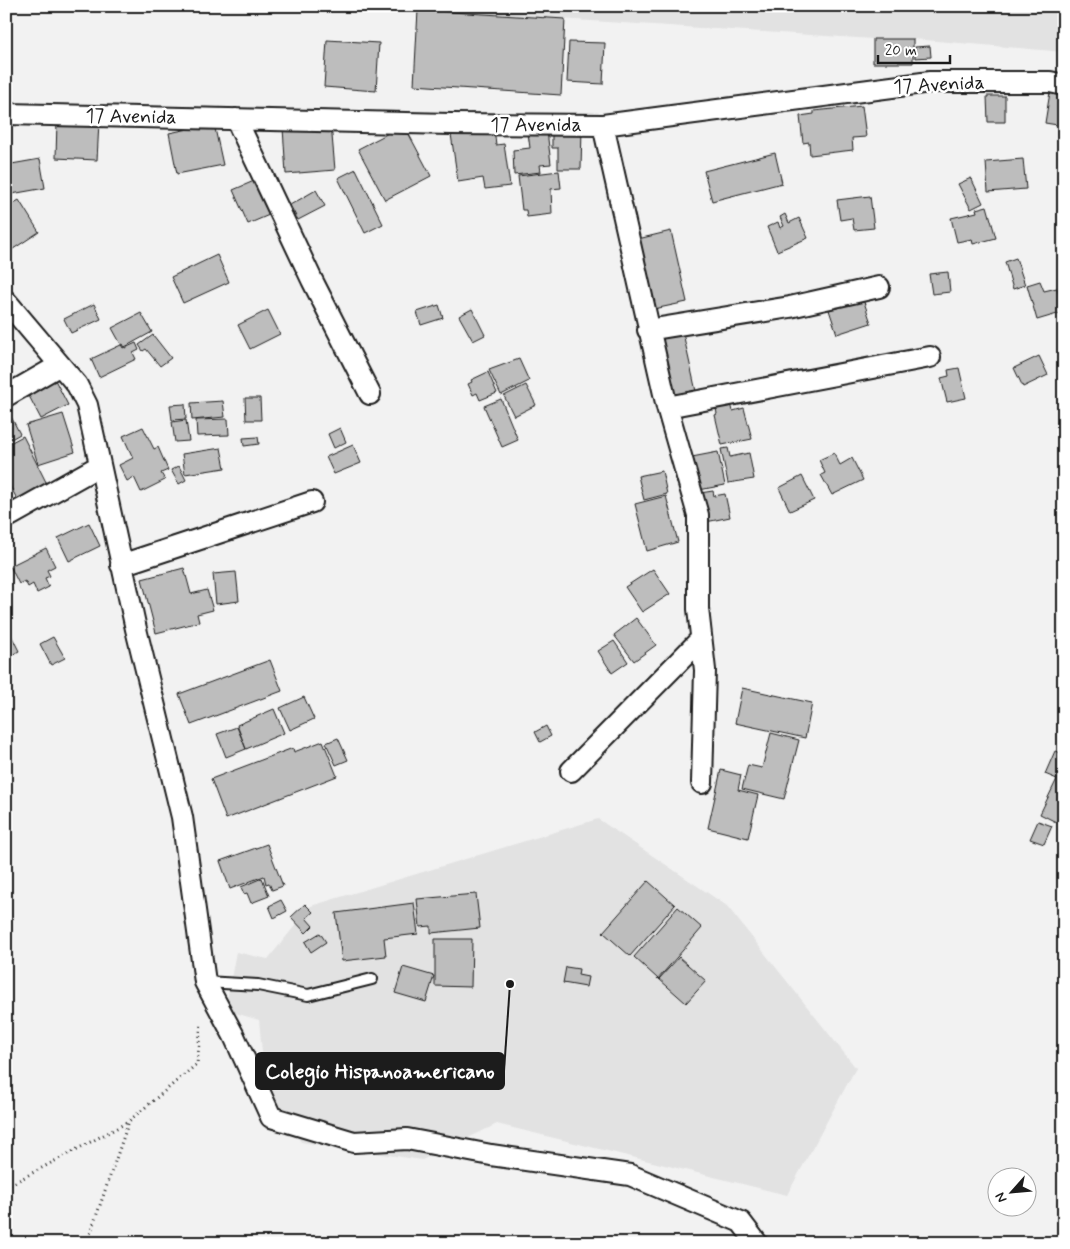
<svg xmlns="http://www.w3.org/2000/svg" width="1070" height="1249" font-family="Mynerve,sans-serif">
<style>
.built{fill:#e2e2e2}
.building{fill:#bdbdbd;stroke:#1c1c1c}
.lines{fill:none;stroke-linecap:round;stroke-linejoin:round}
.lane-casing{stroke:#1c1c1c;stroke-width:14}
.street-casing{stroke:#1c1c1c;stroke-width:24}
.path{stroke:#1c1c1c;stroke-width:3;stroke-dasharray:1 4;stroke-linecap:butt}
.lane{stroke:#fff;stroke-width:10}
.street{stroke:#fff;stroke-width:20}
.labels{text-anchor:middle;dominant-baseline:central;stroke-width:5;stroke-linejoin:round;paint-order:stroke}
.street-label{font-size:20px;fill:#1c1c1c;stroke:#fff}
.leader{fill:none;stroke:#1c1c1c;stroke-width:2}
.callout-dot{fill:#1c1c1c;stroke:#fff;stroke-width:2}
.callout{fill:#1c1c1c;stroke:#1c1c1c;stroke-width:2}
.callout-label{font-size:21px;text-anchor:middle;font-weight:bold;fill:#fff}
</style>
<rect width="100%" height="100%" fill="#f2f2f2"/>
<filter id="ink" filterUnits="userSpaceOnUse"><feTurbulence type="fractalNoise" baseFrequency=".02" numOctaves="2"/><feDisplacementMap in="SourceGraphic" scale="10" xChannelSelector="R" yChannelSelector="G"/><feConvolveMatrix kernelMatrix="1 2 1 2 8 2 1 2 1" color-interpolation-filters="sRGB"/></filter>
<g filter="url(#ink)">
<path class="built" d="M357,6H1064V52L913,39H873Z
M598,819L727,906L856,1068L787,1195L497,1124L422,1160L301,1142L266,1094L259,1020L225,1010L236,952L268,959L311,906Z"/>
<path class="building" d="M6,6H10L8,39H6Z
M418,10L565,19L561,95L414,85Z
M873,39H913V63H873Z
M327,40L379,43L376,91L324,87Z
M569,42L605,43L603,84L567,82Z
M930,46L931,57L915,58V47Z
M1051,86L1064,88V126L1045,123Z
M987,96H1005V122H988Z
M862,106L866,137L852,138L853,150L810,155L809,142L803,143L800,116L814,114V111Z
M57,120L99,122L97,160L56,158Z
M214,124L223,165L177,174L169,133Z
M331,124L335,170L286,174L283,128Z
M404,125L431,176L385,200L358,149Z
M552,127L582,128L581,169H558V148H552Z
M494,128L496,145L504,144L510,186L485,189L483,178L458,182L451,134Z
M547,131L551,164L540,165L541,172L514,175L513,150L530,148L528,133Z
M775,153L782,183L712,201L704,171Z
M40,159L45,188L6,195V165Z
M1023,159L1026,189L988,192L986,162Z
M356,169L383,224L365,233L338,178Z
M559,171L561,188L551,189L552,214L527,217L526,210H522L518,176Z
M971,178L983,203L971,209L958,184Z
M254,181L269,215L248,224L233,190Z
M316,190L325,206L298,220L290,205Z
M870,196L874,228L854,230L852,218L840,220L837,200Z
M19,200L39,232L7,253L6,208Z
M987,206L996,238L973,244L972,239L957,242L951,218L977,212L976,209Z
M785,214L789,223L799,218L808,238L777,251L767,227L778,222L780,228L784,226L780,217Z
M671,231L687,302L654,309L638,239Z
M217,255L229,282L183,303L171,277Z
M1016,258L1025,285L1013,289L1005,262Z
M948,272L950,292L932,294L929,274Z
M1040,281L1044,291L1057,288L1064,312L1037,320L1027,285Z
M863,299L871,323L837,334L829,310Z
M94,304L101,319L71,333L64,319Z
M439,305L443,318L421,325L417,312Z
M472,309L485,335L473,341L459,316Z
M268,310L280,334L250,349L238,325Z
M141,313L152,332L123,348L112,328Z
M683,333L697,396L670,402L656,339Z
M153,335L171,358L160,366L146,349L143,351L139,345Z
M136,343L139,350L133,353L136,359L99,377L91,359L123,344L125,348Z
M1039,356L1048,375L1023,387L1014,368Z
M519,359L529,381L501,395L489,370Z
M959,368L966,398L947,402L941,378L949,376L948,370Z
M488,372L497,393L480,400L477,393L473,395L468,384L472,382L471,380Z
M55,380L68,405L41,419L28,394Z
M526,385L536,405L514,416L504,396Z
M245,398H260L261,420H246Z
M501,399L518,440L502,447L484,406Z
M223,401L225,417L192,420L191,403Z
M185,404L186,419L172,420L170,405Z
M731,404L733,411L744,408L752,439L722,445L715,415L717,414L716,408Z
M6,407L20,434L6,442Z
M63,414L75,452L38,464L26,425Z
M228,419L229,435L197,436L196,420Z
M186,420L189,441L175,442L172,422Z
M143,427L154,449L158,447L168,470L161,473L165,480L141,492L134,477L127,481L119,465L133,458L123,436Z
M340,428L346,442L334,448L328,434Z
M23,436L47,484L17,499L6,478V445Z
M258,437L259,444L244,446L243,438Z
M353,445L361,463L334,474L326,457Z
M221,448L225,468L185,474L182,454Z
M728,448L730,457L749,453L754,479L728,483L721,449Z
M718,452L725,485L699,490L692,457Z
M834,453L840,465L852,458L863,480L832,495L821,475L825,473L819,460Z
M179,466L186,480L179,484L171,470Z
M662,471L667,494L644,500L638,476Z
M802,476L814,500L790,511L779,488Z
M713,491L714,496L725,494L730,517L706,522L700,493Z
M666,496L678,542L647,551L635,504Z
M89,523L100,546L69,561L58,538Z
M46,548L55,566L47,570L50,576L45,578L49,587L37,593L33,584L28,587L25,581L19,584L10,566Z
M184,568L191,594L207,590L213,610L197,614L199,622L156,633L142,579Z
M653,569L670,594L642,612L625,587Z
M236,572L239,601L216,604L213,574Z
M636,618L656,645L634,661L614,635Z
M6,625L19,651L8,657L6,653Z
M53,637L65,658L51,665L40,644Z
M614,641L628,662L612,673L598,651Z
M270,660L282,691L191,725L179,694Z
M742,688L812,703L805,738L735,723Z
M304,697L314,719L290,730L280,708Z
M274,709L284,733L246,749L237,725Z
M546,726L551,736L540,742L535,732Z
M237,727L246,749L226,757L217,734Z
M771,733L799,740L784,799L742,789L748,765L762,768Z
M338,738L348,760L336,765L326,743Z
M323,741L337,776L226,819L211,779L293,748L294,752Z
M1055,751L1064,754V826L1040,814L1057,779L1045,774Z
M721,770L741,775L738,790L758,795L748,838L708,828Z
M1038,821L1052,826L1044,844L1030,839Z
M267,844L283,886L272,890L269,883L266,884L264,876L230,889L220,861Z
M262,878L269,896L251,903L247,893L244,894L241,887Z
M648,881L675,905L630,956L603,932Z
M476,894L480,928L431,933V926L420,927L417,899Z
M281,900L287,911L274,918L269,906Z
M414,903L418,934L384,938L386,956L342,961L336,913Z
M305,904L313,912L306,918L313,926L306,933L291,917Z
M678,907L702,928L658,979L634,957Z
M320,933L326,942L311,952L305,942Z
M435,939H472L471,987L435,986Z
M679,957L706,981L686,1003L659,979Z
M403,967L434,976L426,1002L395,993Z
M566,967L579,969L578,975L588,977L586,987L563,983Z"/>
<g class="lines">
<defs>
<path id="lane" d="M205,982L258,985L308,995L372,979"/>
<path id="street" d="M6,114L451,124L603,125L930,82H1050L1064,85
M236,119L312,280L370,394
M603,125L667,407L698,515V609L705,670L702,783
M6,301L77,385L87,405L136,629L182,817L205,982L234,1036L271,1117L354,1142L407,1139L491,1155L630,1175L741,1222L757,1243
M648,330L790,307L879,287
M6,396L60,365
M667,407L930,357
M6,518L99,466
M121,565L312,502
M571,771L701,639"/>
</defs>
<use href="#lane" class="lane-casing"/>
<use href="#street" class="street-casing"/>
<path class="path" d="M6,1187L128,1122
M87,1243L129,1121L197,1064L201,1022"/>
<use href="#lane" class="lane"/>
<use href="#street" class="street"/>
</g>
</g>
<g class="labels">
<g class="street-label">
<text transform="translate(939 85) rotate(-3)">17 Avenida</text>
<text transform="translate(131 117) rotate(1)">17 Avenida</text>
<text x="536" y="125">17 Avenida</text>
</g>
</g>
<path class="leader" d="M510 984L504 1071"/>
<circle class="callout-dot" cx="510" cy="984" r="5"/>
<rect class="callout" x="256" y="1053" width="248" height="36" rx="5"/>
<g class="callout-label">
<text x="380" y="1078">Colegio Hispanoamericano</text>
</g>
<rect width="1070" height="1249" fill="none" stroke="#fff" stroke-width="25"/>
<rect x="12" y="12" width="1045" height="1224" fill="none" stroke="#1c1c1c" stroke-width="2" filter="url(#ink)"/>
<g transform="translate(1012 1192) rotate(243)"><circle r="24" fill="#ffffff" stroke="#a4a4a4"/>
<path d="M0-4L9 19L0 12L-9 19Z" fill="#1c1c1c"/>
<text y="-8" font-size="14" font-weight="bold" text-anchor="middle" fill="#1c1c1c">N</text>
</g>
<path d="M878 55v8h72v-8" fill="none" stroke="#1c1c1c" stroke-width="2.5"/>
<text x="885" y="55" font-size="15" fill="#1c1c1c" stroke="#ffffff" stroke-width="4" paint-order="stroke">20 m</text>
</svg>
